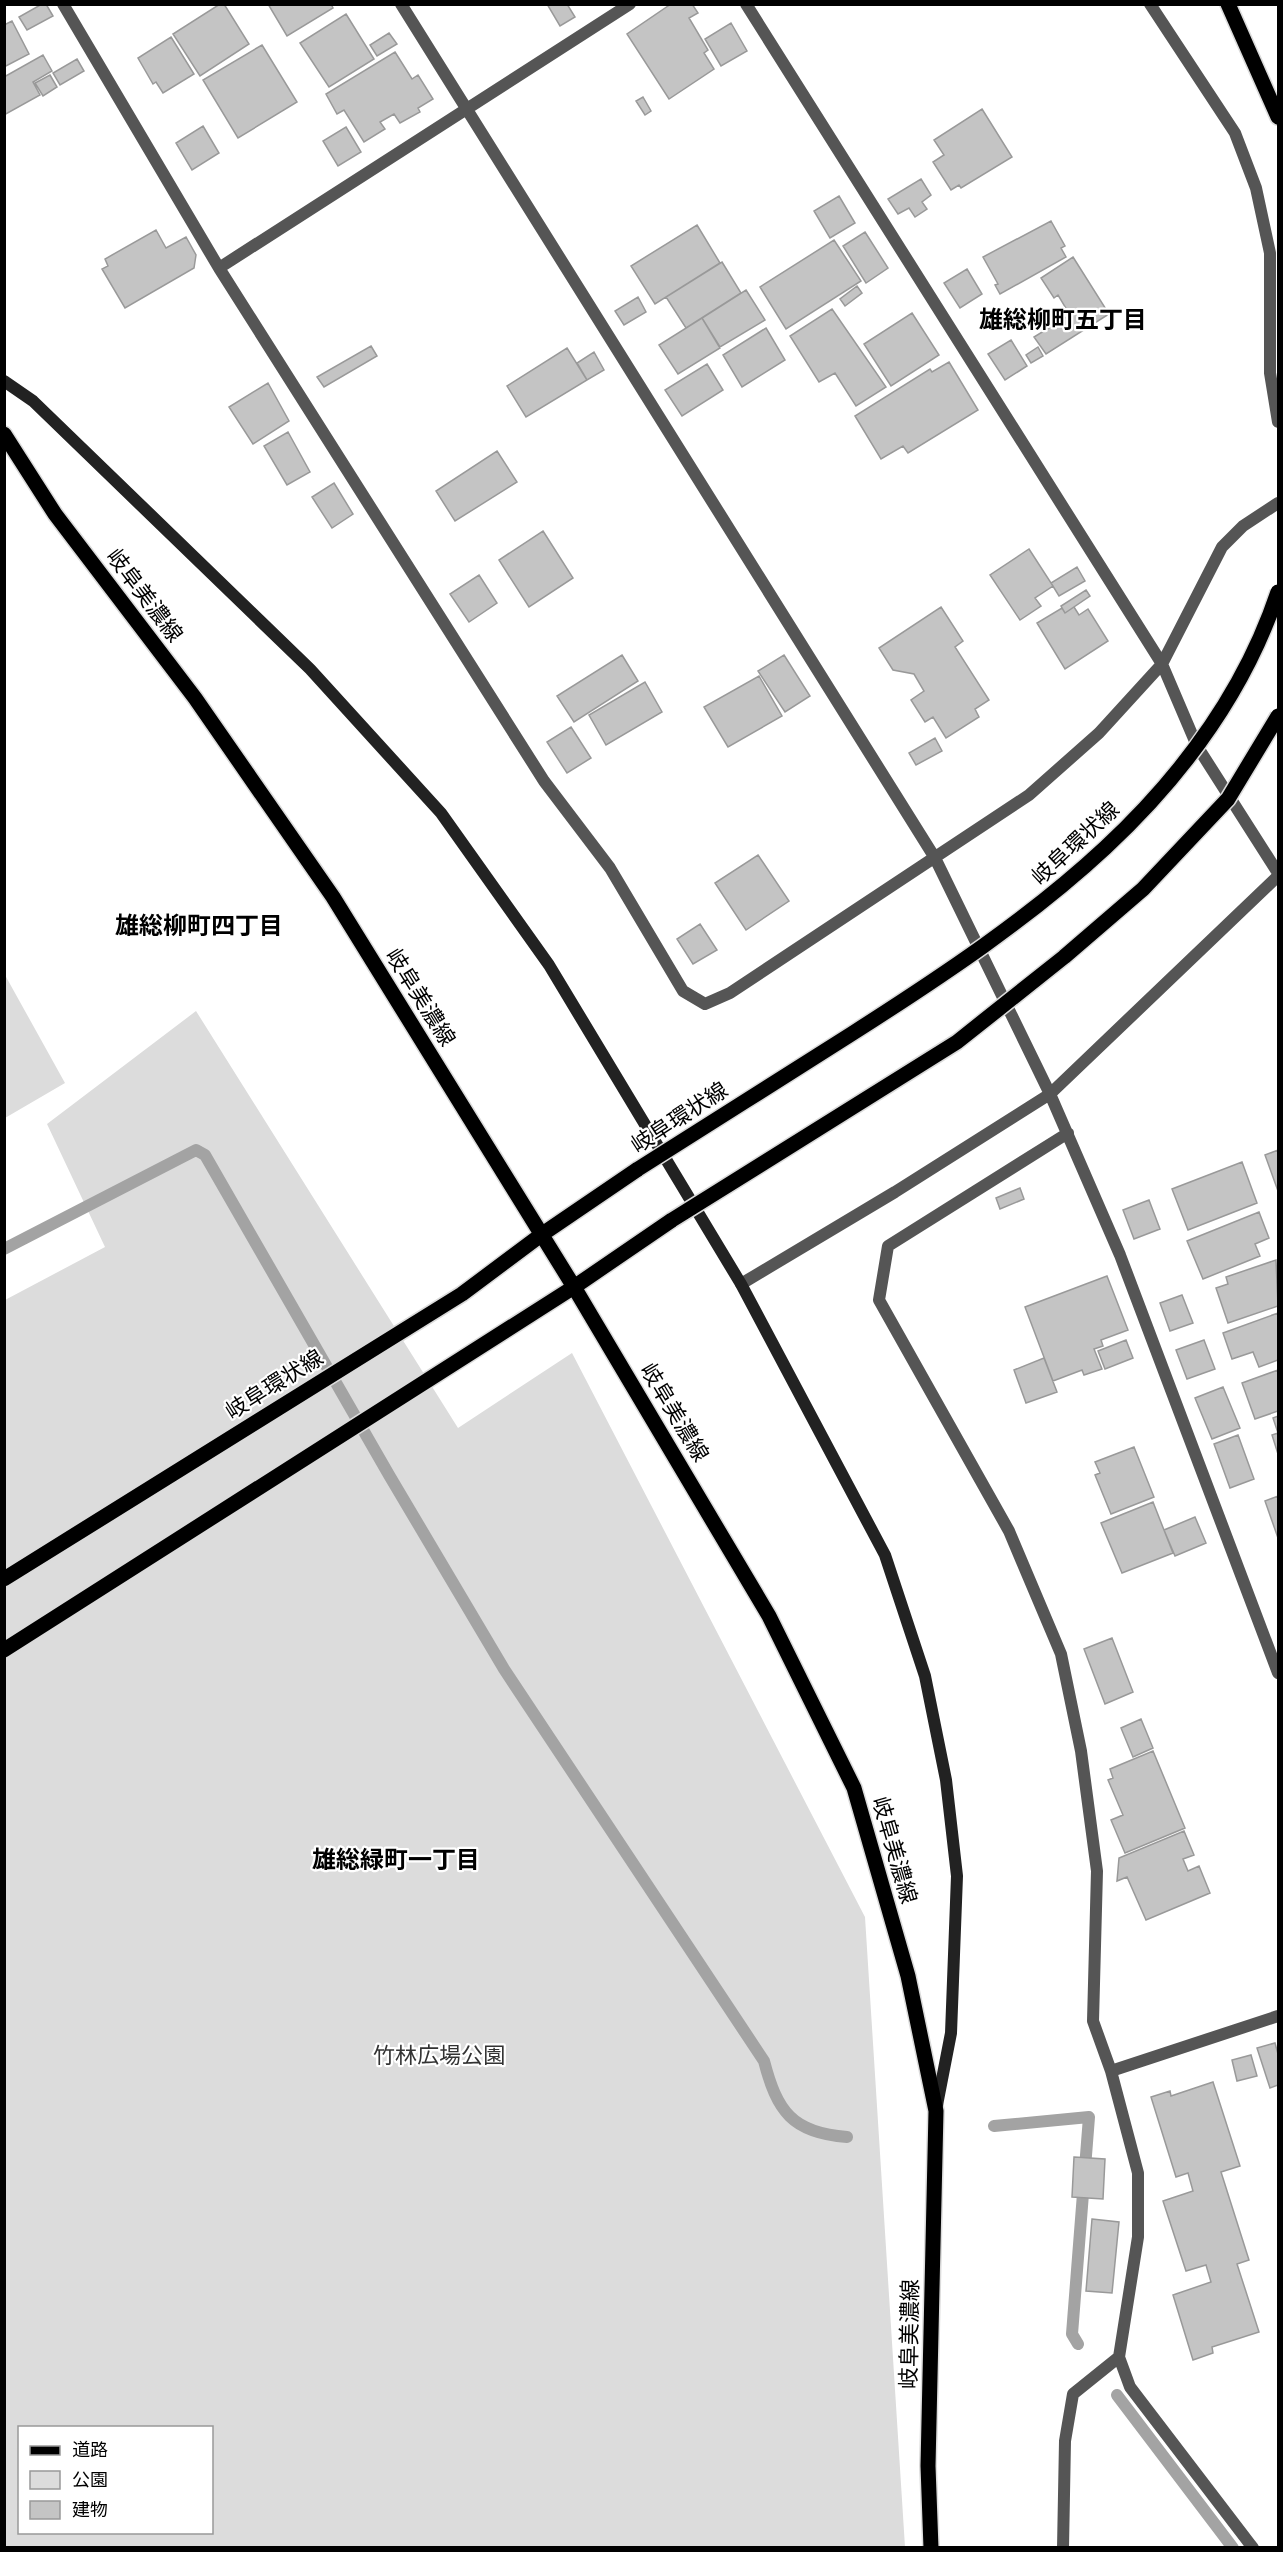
<svg xmlns="http://www.w3.org/2000/svg" width="1283" height="2552" font-family="'PT Sans Narrow','Noto Sans JP',sans-serif">
<style>
.green{fill:#dcdcdc;fill-rule:evenodd}
.lines{fill:none;stroke-linecap:round;stroke-linejoin:round}
.stream{stroke:#a3a3a3;stroke-width:12}
.building{fill:#c4c4c4;stroke:#999;stroke-width:1.5}
.primary-casing{stroke:#dbdbdb;stroke-width:18}
.street{stroke:#555;stroke-width:12}
.secondary{stroke:#222;stroke-width:12}
.primary{stroke:#000;stroke-width:15}
.primary-bridge-casing{stroke:#dbdbdb;stroke-width:18;stroke-linecap:butt}
.primary-bridge{stroke:#000;stroke-width:15}
.labels{text-anchor:middle;dominant-baseline:central;stroke-width:4.5;stroke-linejoin:round;paint-order:stroke}
.street-label{font-size:22px;fill:#000;stroke:#fff}
.park-label{font-size:22px;fill:#333;stroke:#fff}
.neighbourhood-label{font-size:24px;font-weight:bold;fill:#000;stroke:#fff}
</style>
<rect width="100%" height="100%" fill="#fff"/>
<path class="green" d="M5,975L65,1083L5,1118H4Z
M196,1011L458,1428L572,1353L865,1917L905,2547L5,2548V1300L105,1247L47,1124ZM20,2428H212V2532H20Z"/>
<g class="lines">
<path class="stream" d="M4,1249L196,1150L205,1155L389,1475L504,1669L764,2061C777,2111 792,2133 847,2137
M994,2126L1089,2117L1072,2334L1078,2344
M1117,2395L1233,2548"/>
</g>
<path class="building" d="M42,4H46L53,16L27,30L19,17Z
M220,4H224L249,44L200,76L173,34Z
M268,4H331L333,8L287,36Z
M547,4H567L575,17L560,26Z
M671,4H692L698,13L689,18L708,50L704,53L714,69L669,99L627,34Z
M346,14L374,59L329,87L300,43Z
M12,21L29,54L4,67V25Z
M731,23L747,51L721,66L705,39Z
M389,33L397,44L377,56L370,45Z
M171,37L194,74L163,93L156,82L153,84L138,58Z
M262,45L297,102L238,138L203,80Z
M395,52L412,79L418,75L433,99L418,108L420,112L400,123L394,114L380,122L385,129L364,142L344,110L337,114L326,94Z
M43,55L52,71L33,82L40,95L4,115V77Z
M77,59L84,71L60,85L53,73Z
M50,75L57,87L43,96L35,83Z
M643,97L651,111L645,115L636,101Z
M982,109L1012,157L961,188L959,185L951,190L933,162L944,155L934,140Z
M203,126L219,153L192,170L176,143Z
M346,127L361,152L338,166L323,141Z
M921,179L931,195L922,202L927,209L915,217L909,208L898,214L888,199Z
M839,196L855,223L830,238L814,211Z
M1051,221L1065,246L1061,248L1066,257L1000,294L995,285L998,284L983,257Z
M697,225L720,263L655,304L631,266Z
M156,230L166,248L186,237L196,255L194,268L125,308L102,269L108,266L105,259Z
M865,232L888,268L866,283L843,246Z
M834,240L861,281L786,329L760,287Z
M1073,257L1109,314L1046,354L1034,337L1070,315L1058,295L1054,298L1041,278Z
M722,262L741,293L686,328L666,297Z
M967,269L982,294L960,308L944,283Z
M857,286L862,293L845,306L840,299Z
M746,290L765,320L720,347L702,318Z
M638,297L646,312L624,325L615,311Z
M832,309L886,387L856,406L835,373L819,382L790,336Z
M912,313L939,355L891,386L864,344Z
M702,318L720,348L678,374L659,345Z
M766,328L785,360L742,387L723,355Z
M1011,340L1027,366L1005,380L988,354Z
M371,346L377,356L324,387L317,377Z
M1038,347L1043,356L1031,363L1026,355Z
M567,348L587,380L526,417L507,386Z
M594,352L604,370L587,380L577,363Z
M949,362L978,410L908,453L903,446L881,459L855,416L930,369L932,372Z
M707,364L723,390L682,416L665,390Z
M268,383L289,421L253,444L229,407Z
M288,432L310,472L287,485L264,446Z
M497,451L517,482L455,521L436,491Z
M334,483L353,514L332,528L312,497Z
M543,531L573,578L529,607L499,560Z
M1029,549L1053,586L1035,598L1041,606L1020,620L990,575Z
M1077,567L1085,581L1059,596L1051,583Z
M479,575L497,603L469,622L450,594Z
M1086,590L1090,596L1065,613L1061,606Z
M941,607L963,641L955,647L989,700L975,709L979,717L946,738L933,717L925,722L911,700L924,691L914,674L893,670L879,648Z
M1074,607L1079,615L1088,609L1108,641L1065,669L1037,623L1062,608L1065,613Z
M622,655L638,681L574,722L557,696Z
M784,655L810,696L785,712L758,671Z
M759,676L782,716L728,747L704,707Z
M645,682L662,712L606,745L589,715Z
M571,727L591,758L567,773L547,742Z
M935,738L942,751L916,765L909,753Z
M758,855L789,901L746,930L715,883Z
M700,924L717,950L693,964L677,939Z
M1278,1150V1191L1265,1155Z
M1242,1162L1257,1203L1188,1230L1172,1189Z
M1020,1188L1024,1199L1000,1209L996,1198Z
M1149,1200L1160,1229L1134,1239L1123,1210Z
M1259,1212L1269,1238L1255,1244L1260,1256L1203,1279L1187,1241Z
M1276,1260L1278,1306L1228,1323L1216,1288L1228,1284L1226,1277Z
M1107,1276L1128,1330L1101,1340L1103,1346L1094,1349L1102,1369L1084,1375L1082,1370L1053,1381L1025,1307Z
M1182,1295L1193,1323L1170,1331L1160,1303Z
M1278,1313V1360L1259,1367L1253,1352L1232,1359L1223,1333Z
M1126,1340L1133,1358L1105,1369L1098,1351Z
M1204,1340L1215,1369L1187,1379L1176,1350Z
M1044,1358L1057,1392L1026,1403L1014,1370Z
M1278,1370V1411L1255,1419L1242,1383Z
M1223,1387L1240,1428L1212,1439L1195,1398Z
M1278,1416V1454L1272,1435L1278,1433L1273,1418Z
M1238,1435L1254,1479L1230,1488L1214,1444Z
M1134,1447L1154,1497L1111,1514L1095,1475L1100,1473L1095,1462Z
M1278,1496V1538L1265,1501Z
M1153,1502L1173,1553L1122,1573L1101,1523Z
M1195,1517L1206,1543L1175,1556L1164,1530Z
M1112,1638L1133,1692L1105,1704L1084,1649Z
M1141,1719L1153,1748L1133,1757L1121,1728Z
M1153,1751L1185,1828L1125,1853L1111,1820L1123,1815L1108,1780L1113,1778L1110,1769Z
M1184,1831L1194,1855L1183,1859L1188,1871L1199,1866L1210,1893L1146,1920L1127,1877L1117,1881L1119,1858Z
M1275,2043L1278,2054V2085L1270,2088L1257,2048Z
M1251,2055L1257,2076L1237,2081L1232,2060Z
M1213,2082L1240,2166L1221,2172L1249,2260L1237,2264L1259,2332L1212,2347L1213,2353L1193,2360L1173,2295L1211,2282L1206,2265L1186,2271L1163,2201L1193,2191L1188,2173L1176,2177L1151,2097L1170,2091L1171,2096Z
M1074,2157L1105,2159L1103,2199L1072,2197Z
M1092,2219L1119,2222L1112,2293L1086,2291Z"/>
<g class="lines">
<defs>
<path id="primary" d="M1228,4L1278,117
M4,434L55,514L195,698L333,897L574,1287L769,1616L854,1788L908,1976L936,2111L928,2466L931,2548
M4,1579L462,1294L541,1235L638,1169
M4,1650L574,1287L672,1220"/>
</defs>
<use href="#primary" class="primary-casing"/>
<path class="street" d="M63,4L219,268L544,781L610,868L683,991L705,1004L730,993L1029,795L1099,733L1162,664L1222,547L1243,526L1278,503
M401,4L935,858L1050,1094L1120,1255L1278,1673
M746,4L1162,664L1197,746L1278,873
M1150,4L1235,133L1256,188L1270,253V373L1278,422
M219,268L630,4
M1068,1133L888,1246L879,1300L1009,1531L1061,1654L1081,1751L1097,1871L1093,2021L1111,2071L1138,2173V2237L1119,2357L1130,2387L1253,2548
M741,1284L895,1192L1050,1094L1278,876
M1111,2071L1278,2016
M1063,2548L1065,2441L1073,2394L1119,2357"/>
<path class="secondary" d="M4,381L33,401L310,669L441,813L549,965L741,1284L885,1555L925,1676L946,1780L957,1876L951,2033L937,2105"/>
<use href="#primary" class="primary"/>
<defs>
<path id="primary-bridge" d="M638,1169C710,1124 781,1078 853,1033C1028,921 1209,798 1278,592
M672,1220L957,1042L1064,957L1143,889L1228,799L1278,716"/>
</defs>
<use href="#primary-bridge" class="primary-bridge-casing"/>
<use href="#primary-bridge" class="primary-bridge"/>
</g>
<g class="labels">
<g class="street-label">
<text transform="translate(145 595) rotate(53)">岐阜美濃線</text>
<text transform="translate(1075 843) rotate(-43)">岐阜環状線</text>
<text transform="translate(421 997) rotate(58)">岐阜美濃線</text>
<text transform="translate(679 1117) rotate(-33)">岐阜環状線</text>
<text transform="translate(274 1384) rotate(-32)">岐阜環状線</text>
<text transform="translate(675 1412) rotate(59)">岐阜美濃線</text>
<text transform="translate(895 1850) rotate(74)">岐阜美濃線</text>
<text transform="translate(909 2334) rotate(-89)">岐阜美濃線</text>
</g>
<g class="park-label">
<text x="439" y="2055">竹林広場公園</text>
</g>
<g class="neighbourhood-label">
<text x="1063" y="319">雄総柳町五丁目</text>
<text x="199" y="925">雄総柳町四丁目</text>
<text x="396" y="1859">雄総緑町一丁目</text>
</g>
</g>
<rect width="1283" height="2552" fill="none" stroke="#000000" stroke-width="12"/>
<rect x="18" y="2426" width="195" height="108" fill="#ffffff" stroke="#999999" stroke-width="1.5"/>
<rect x="30" y="2446" width="30" height="9" fill="#000000" stroke="#999999" stroke-width="1.5"/>
<text x="72" y="2456" font-size="18" fill="#000000">道路</text>
<rect x="30" y="2471" width="30" height="18" fill="#dcdcdc" stroke="#999999" stroke-width="1.5"/>
<text x="72" y="2486" font-size="18" fill="#000000">公園</text>
<rect x="30" y="2501" width="30" height="18" fill="#c4c4c4" stroke="#999999" stroke-width="1.5"/>
<text x="72" y="2516" font-size="18" fill="#000000">建物</text>
</svg>
